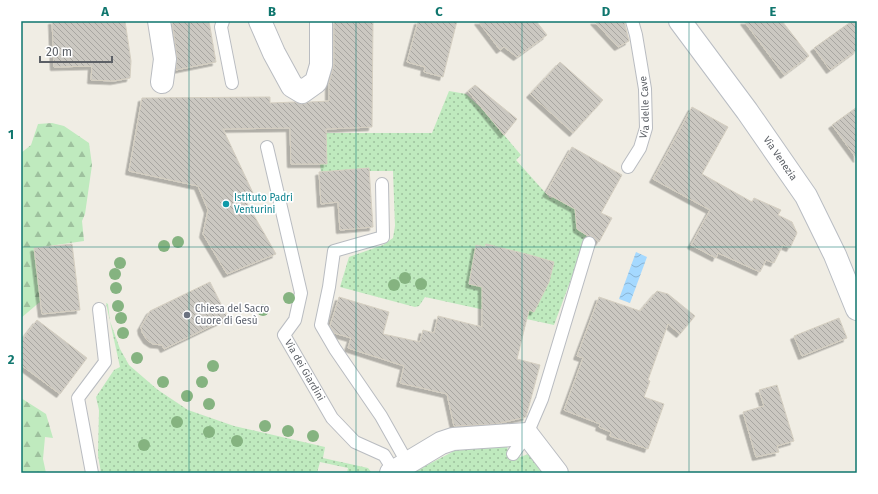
<svg xmlns="http://www.w3.org/2000/svg" width="878" height="494" font-family="'Fira Sans',sans-serif">
<style>
.forest{fill:url(#forest-firs)}
.park{fill:url(#park-dots)}
.water{fill:url(#water-waves)}
.building{fill:url(#building-back-hatch);stroke:#d5cfc1;filter:url(#shadow)}
.lines{fill:none;stroke-linecap:round;stroke-linejoin:round}
.service-casing{stroke:#b9bcc1;stroke-width:14}
.minor-casing{stroke:#b9bcc1;stroke-width:24}
.secondary-casing{stroke:#b9bdc3;stroke-width:24}
.service{stroke:#fff;stroke-width:12}
.minor{stroke:#fff;stroke-width:22}
.secondary{stroke:#fff;stroke-width:22}
.tree{fill:#85b380}
.grid{fill:none;stroke:#0f766e;stroke-width:1;stroke-opacity:0.55}
.culture-dot{fill:#0f9aa8;stroke:#fff;stroke-width:1.5}
.worship-dot{fill:#6b7280;stroke:#fff;stroke-width:1.5}
.labels{text-anchor:middle;dominant-baseline:central;stroke-width:3.5;stroke-linejoin:round;paint-order:stroke}
.street-label{font-size:10px;fill:#5c6066;stroke:#fff}
.culture-label{font-size:10px;fill:#0d838f;stroke:#fff;text-anchor:start}
.worship-label{font-size:10px;fill:#5b616d;stroke:#fff;text-anchor:start}
.neatline{fill:none;stroke:#0f766e;stroke-width:1.5}
.grid-label{font-size:13px;text-anchor:middle;font-weight:bold;fill:#0f766e}
</style>
<defs>
<pattern id="forest-firs" width="22" height="20" patternUnits="userSpaceOnUse"><rect width="22" height="20" fill="#bfeabe"/><path d="M5 1l3.5 6h-7zM16 11l3.5 6h-7z" fill="#9ec19e"/></pattern>
<pattern id="park-dots" width="8" height="8" patternUnits="userSpaceOnUse"><rect width="8" height="8" fill="#bfeabe"/><path d="M2 2h.1M6 6h.1" fill="none" stroke="#9ec19e" stroke-width="1.8" stroke-linecap="round"/></pattern>
<pattern id="water-waves" width="16" height="10" patternUnits="userSpaceOnUse"><rect width="16" height="10" fill="#a5d9ff"/><path d="M0 5q4-4 8 0t8 0" fill="none" stroke="#8ab3d2"/></pattern>
<pattern id="building-back-hatch" width="6" height="6" patternUnits="userSpaceOnUse"><rect width="6" height="6" fill="#cbc8c1"/><path d="M-1 5l2 2M0 0l6 6M5-1l2 2" fill="none" stroke="#a8a6a1"/></pattern>
<filter id="shadow"><feDropShadow dx="-3.5" dy="3.5" stdDeviation="0" flood-color="#0004"/></filter>
</defs>
<rect width="100%" height="100%" fill="#f0ede4"/>
<path class="forest" d="M52,123L64,126L89,143L92,165L85,214L82,221L84,241L35,248L41,301L21,318V215H22L21,208V153L31,145L38,124Z
M21,398L46,414L53,438L45,437L43,459L46,473H21Z"/>
<path class="park" d="M449,91L466,94L481,108L521,155L516,160L550,198L554,197L575,209L577,229L587,236L554,325L425,297L419,306L415,307L340,287L349,257L383,245L393,238L395,226L393,171H369V168L321,173L320,164L326,133H432Z
M106,303L108,304L110,321L120,349L129,365L158,390L188,410L234,426L325,447L323,458L368,468L372,473H347L348,468L320,462L317,473H101L98,455L99,410L96,397L114,370L120,367Z
M506,439L508,452L520,457L534,452L545,473H412L456,450Z"/>
<path class="water" d="M636,252L647,257L630,303L619,299Z"/>
<path class="building" d="M52,21H125L131,61L130,78L114,81L91,80L92,66L54,67Z
M172,21H209L216,62L176,70L177,57Z
M334,21H373L372,127L326,129L327,164H291L290,128L223,129L253,193L244,198L276,254L227,274L203,234L208,210L198,186L129,171L142,98L270,97V103L295,102L302,104L310,102L329,101V83L334,65Z
M418,21H457L443,77L424,72L425,67L407,62Z
M478,21H536L547,35L517,57L504,47L500,50Z
M594,21H624L629,41L618,47Z
M744,21H782L809,56L784,75Z
M852,21H857V50L830,70L814,48Z
M560,62L603,100L573,133L530,94Z
M475,85L517,119L504,135L468,91Z
M692,107L728,127L702,174L752,202L754,198L781,210L778,215L792,222L797,233L790,248L783,245L774,263L766,260L760,272L718,253L716,258L691,245L710,210L653,179Z
M857,107V159L832,125Z
M572,147L622,175L601,213L612,218L599,242L592,236H588L577,229L575,209L546,193Z
M369,168L373,227L340,230L338,202L321,204L319,172Z
M72,244L80,310L42,314L34,248Z
M486,244L530,255L554,262L549,282L534,312L529,310L517,359L540,365L526,417L496,424L454,426L447,394L400,383L404,366L348,348L351,338L334,333L330,326L339,297L389,312L383,334L420,342L423,330L434,333L438,316L482,327V287L469,284L476,245L485,247Z
M210,282L228,318L164,349L162,345L153,344L147,340L142,332L141,327L150,311Z
M657,291L668,294L695,316L680,334L668,324L648,380L650,381L644,397L664,404L648,449L610,436L611,432L599,427L600,424L564,410L583,358L577,356L599,297L640,311Z
M839,318L847,338L802,356L794,336Z
M37,320L87,358L60,394L21,365V341Z
M777,385L794,441L777,446L779,452L756,457L743,412L764,406L759,390Z"/>
<g class="lines">
<defs>
<g id="service">
<path d="M223,21L221,27L232,83"/>
<path id="s1" d="M267,147L301,293L295,320L284,335L332,418L355,442L384,455L394,471"/>
<path id="s2" d="M628,167L640,148L646,128L645,89L636,35L632,21"/>
<path d="M382,184L383,237L334,251L329,287L321,325L335,349L381,416L408,464"/>
<path d="M513,454L527,434L542,399L589,243"/>
<path d="M92,473L78,398L105,362L99,309"/>
</g>
<path id="minor" d="M159,21L165,59L162,82
M260,21L274,53L292,86L302,92L316,82L321,65V21
M391,473L441,443L453,439L527,434L557,473"/>
<g id="secondary">
<path id="s3" d="M680,21L747,111L806,196L835,255L857,309"/>
</g>
</defs>
<use href="#service" class="service-casing"/>
<use href="#minor" class="minor-casing"/>
<use href="#secondary" class="secondary-casing"/>
<use href="#service" class="service"/>
<use href="#minor" class="minor"/>
<use href="#secondary" class="secondary"/>
</g>
<g class="tree">
<circle cx="178" cy="242" r="6"/>
<circle cx="164" cy="246" r="6"/>
<circle cx="120" cy="263" r="6"/>
<circle cx="115" cy="274" r="6"/>
<circle cx="405" cy="278" r="6"/>
<circle cx="421" cy="284" r="6"/>
<circle cx="394" cy="285" r="6"/>
<circle cx="116" cy="288" r="6"/>
<circle cx="289" cy="298" r="6"/>
<circle cx="118" cy="306" r="6"/>
<circle cx="263" cy="310" r="6"/>
<circle cx="121" cy="318" r="6"/>
<circle cx="123" cy="333" r="6"/>
<circle cx="137" cy="358" r="6"/>
<circle cx="213" cy="366" r="6"/>
<circle cx="163" cy="382" r="6"/>
<circle cx="202" cy="382" r="6"/>
<circle cx="187" cy="396" r="6"/>
<circle cx="209" cy="404" r="6"/>
<circle cx="177" cy="422" r="6"/>
<circle cx="265" cy="426" r="6"/>
<circle cx="288" cy="431" r="6"/>
<circle cx="209" cy="432" r="6"/>
<circle cx="313" cy="436" r="6"/>
<circle cx="237" cy="441" r="6"/>
<circle cx="144" cy="445" r="6"/>
</g>
<path class="grid" d="M189,21V473M356,21V473M522,21V473M689,21V473M21,247H857"/>
<circle class="culture-dot" cx="226" cy="204" r="4"/>
<circle class="worship-dot" cx="187" cy="315" r="4"/>
<g class="labels">
<g class="street-label">
<text stroke="none"><textPath href="#s2" startOffset="64">Via delle Cave</textPath></text>
<text stroke="none"><textPath href="#s3" startOffset="170">Via Venezia</textPath></text>
<text stroke="none"><textPath href="#s1" startOffset="237">Via dei Giardini</textPath></text>
</g>
<g class="culture-label">
<text x="234" y="198">Istituto Padri<tspan x="234" dy="12">Venturini</tspan></text>
</g>
<g class="worship-label">
<text x="195" y="309">Chiesa del Sacro<tspan x="195" dy="12">Cuore di Gesù</tspan></text>
</g>
</g>
<rect width="878" height="494" fill="none" stroke="#ffffff" stroke-width="44"/>
<path d="M40 56v6h72v-6" fill="none" stroke="#5c6066" stroke-width="2"/>
<text x="46" y="56" font-size="12" fill="#5c6066" stroke="#ffffff" stroke-width="3" paint-order="stroke">20 m</text>
<rect x="22" y="22" width="834" height="450" class="neatline"/>
<g class="grid-label">
<text x="105" y="16">A</text>
<text x="272" y="16">B</text>
<text x="439" y="16">C</text>
<text x="606" y="16">D</text>
<text x="773" y="16">E</text>
<text x="11" y="139">1</text>
<text x="11" y="364">2</text>
</g>
</svg>
